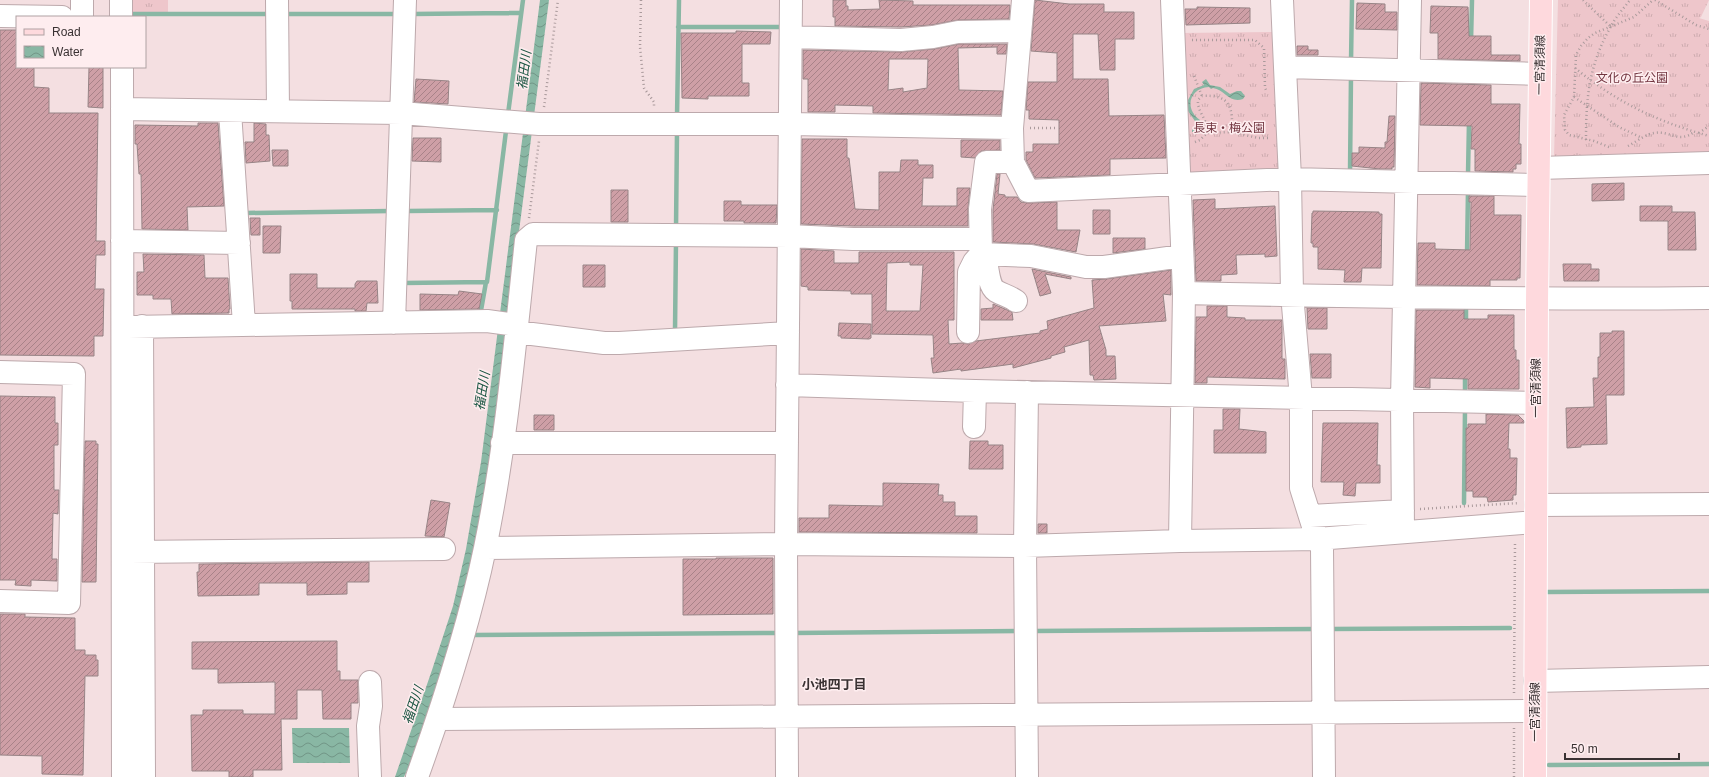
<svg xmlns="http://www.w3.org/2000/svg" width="1709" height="777" font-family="Arial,'Noto Sans JP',sans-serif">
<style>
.grass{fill:url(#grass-tufts)}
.water{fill:url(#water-waves)}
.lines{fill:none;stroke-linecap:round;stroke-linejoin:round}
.stream{stroke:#89b7a4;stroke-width:4.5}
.building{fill:url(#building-hatch);stroke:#978486;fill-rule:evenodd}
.minor-casing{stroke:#bda9ac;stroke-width:24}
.major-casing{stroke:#fff;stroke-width:24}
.path{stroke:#aa9a9c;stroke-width:2.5;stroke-dasharray:1 3;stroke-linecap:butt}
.minor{stroke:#fff;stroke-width:22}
.major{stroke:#fed9dd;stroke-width:22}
.labels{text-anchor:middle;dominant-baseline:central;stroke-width:3;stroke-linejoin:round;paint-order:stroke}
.street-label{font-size:12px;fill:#393132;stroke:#feedef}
.park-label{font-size:12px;fill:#723540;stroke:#feedef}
.water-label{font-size:13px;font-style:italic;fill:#195441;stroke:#feedef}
.neighbourhood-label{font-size:13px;font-weight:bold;fill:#393132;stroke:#feedef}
</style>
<defs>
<pattern id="grass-tufts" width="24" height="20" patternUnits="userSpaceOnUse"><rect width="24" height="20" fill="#eec6cb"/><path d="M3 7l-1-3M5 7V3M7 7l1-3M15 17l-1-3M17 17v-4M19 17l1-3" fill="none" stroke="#cdabaf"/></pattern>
<pattern id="water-waves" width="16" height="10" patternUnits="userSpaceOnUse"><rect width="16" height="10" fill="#89b7a4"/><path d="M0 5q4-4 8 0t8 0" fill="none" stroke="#719586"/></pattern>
<pattern id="building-hatch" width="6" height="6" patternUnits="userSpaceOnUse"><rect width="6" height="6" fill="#ce9fa6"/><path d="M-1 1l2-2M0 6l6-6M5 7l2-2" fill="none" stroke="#a88288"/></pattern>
</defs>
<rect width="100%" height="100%" fill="#f4dfe1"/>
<path class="grass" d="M133,0H168V13H133Z
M1558,0H1709L1701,17L1699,18L1709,21V154L1554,158Z
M1273,32L1279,174L1185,179L1178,33Z"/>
<path class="water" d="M540,0H549L489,463L473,562L448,652L409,766L404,777H395L432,670L453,606L466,549L481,462Z
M1206,79L1210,85L1220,87L1230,94L1237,91H1241L1245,96L1243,99C1230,104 1225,90 1213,88L1211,89L1209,87C1189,88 1184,109 1200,120V132H1192V130L1197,124L1188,111V100L1194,89L1204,85L1202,82Z
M292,728H349L350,763H293Z"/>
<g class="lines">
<path class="stream" d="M131,14H272
M285,14H395
M412,14L521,13
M678,27H783
M1471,42L1472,0
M1351,62L1352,0
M508,114L523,0
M677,117L679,0
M1350,173L1351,75
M1468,175L1469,121
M408,211L497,210
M246,213L390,211
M676,229L677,131
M1467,255L1468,190
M403,283L487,282L506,131
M480,316L486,282
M1466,324V306
M675,331L676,241
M1465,394V373
M1464,503L1465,409
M1547,592L1709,591
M1330,629L1510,628
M793,633L1019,631
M1034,634V631L1316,629
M474,635L779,633
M1549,765L1709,764"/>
</g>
<path class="building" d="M833,0H846V6H848V10L880,9L879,0L913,1V5H1010L1009,19L958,20L931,25L901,27L835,26V17H833Z
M1035,0L1069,4H1104V12H1134V39H1115V70H1100L1098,34H1073V79H1108L1109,116L1164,115L1166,158L1110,159V175L1035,178L1026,160V152H1033V144H1059V120L1029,119V110H1026L1028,82H1057V53L1031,51Z
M1357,3L1385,4V12H1397V30L1356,29Z
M1431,6L1468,7L1469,36H1491V55H1520V61L1438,59V33H1430Z
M1197,7L1250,8V23L1186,25L1185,9H1197Z
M0,30H17V67H34V87L49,88V113H98L96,241H105V255H96L95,289H104L103,336H94V356L0,355Z
M736,31L771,32L770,44H742V83H749V96H708V99L682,98L681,33H736Z
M959,44H1007L1006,54H997V47L958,48L959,90L1003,91L1001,115L873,113V106L835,105V112H808V79H803V50L901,52L934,49ZM889,59H928L927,88L903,92V88L888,90Z
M1297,46H1308V50H1318V55H1297Z
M89,67H103V108L88,107Z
M416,79L449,81L448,104L414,102Z
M1421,83L1491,85V104H1520L1519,144H1521V164H1516V169H1513V172L1475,171V149H1471L1472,126L1420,125Z
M1389,116H1395L1394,167H1392V169H1380L1352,166V153H1359V147L1385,148V142H1387Z
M198,123H218L224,206L187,207L188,230L142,229L141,174H139L137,144H135V125L198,126Z
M254,123L266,124V135H269L270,161L246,163L245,142H254Z
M413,138H441V162L412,161Z
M802,139H847V158H849L855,209L879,210V172H900L901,160H918V165H933V178H923L922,206H957V188H970L968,208V226H853L801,224Z
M961,140H1000V150L981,151L975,158L961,157Z
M272,150H288V166H273Z
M997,174H1000L998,194L1005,195V197H1017L1021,202L1028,203L1057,202V230H1080L1076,252L1033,244L993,242V210Z
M1624,183V200L1592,201V184Z
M611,190H628V222H611Z
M1469,196H1494V215H1521L1520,278H1517V280H1490V286L1417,285L1418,243H1435V249L1470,250L1471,202H1469Z
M1215,199V209L1275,206L1277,256L1265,257V254L1236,255L1237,274L1221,275V281H1196L1193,200Z
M724,201H741V205H777L776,223H744V221H724Z
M1640,206H1672V212H1695L1696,250H1668V221H1640Z
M1093,210H1110V234H1093Z
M1313,211L1379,212V214H1382L1381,268H1362L1361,282H1344L1345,270L1318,269V247H1313V243H1311L1312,213H1313Z
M250,218H260V235H251Z
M263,226H281L280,253H263Z
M1113,238H1145V249L1113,253Z
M801,249L834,251V263H859V252H954V320H948L949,344L962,343L968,344L976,341L1040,333V331L1048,329L1047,321L1094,308L1092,280L1106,279L1171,270V295L1163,294L1166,321L1099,326L1106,350V356H1115L1116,379L1094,380L1093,375H1090L1089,340L1064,347L1065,352L1051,356V358L1013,368V364L961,371V369L933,373L931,358H934L933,335L872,334V294H851V291L808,290V287L801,286ZM910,262V265H923L920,311H886L887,263Z
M143,254L204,255L205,278H228L230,309H229V313L172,314L171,299H153V295H137V272H144Z
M1563,264H1591V269H1599V281H1564Z
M583,265H605V287H583Z
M1032,269L1071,277V279L1045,274L1051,293L1040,296Z
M290,274H317V288H355V284L357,281H377L378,303H367L366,311H355V309H292V301H290Z
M459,291L482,294L479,309L420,310V294L458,295Z
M993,304L1012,312L1013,320H981V309L993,308Z
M1207,306H1227V317L1245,318V320H1282V359H1285V379L1207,377V383H1195L1196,317H1207Z
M1307,308H1327V329H1308Z
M1416,310H1464V319H1488V315H1514V350H1516V360H1519V389H1468V379L1430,378V388L1415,387Z
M839,323L871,324V338L869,339L841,338V336H838Z
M1612,331H1624V395H1606L1607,444L1581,445V447L1567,448L1566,408L1594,407L1593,378H1598V357H1600V333H1612Z
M1310,354H1331V378H1312Z
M0,396L55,397V423H58V445H54V490H59L58,514L53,513L52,559H57V581L31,580V586L15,585L16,580H0Z
M1223,409H1240L1239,429L1266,432V453H1214V430H1223Z
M1486,414L1518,415L1524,421V423H1509L1508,449H1510V458H1517L1516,495H1513V500L1488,502L1487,497H1473V491H1466V428H1468V424H1486Z
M534,415H554V430H534Z
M1323,423H1378L1377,465H1380V483H1356L1355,496L1343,495L1344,482H1321Z
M85,441H96V444H98L96,582H82Z
M970,441H988V445H1003V469H969Z
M883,483L939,484L938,495H943V502H955V516H977V533L799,532V518H829V505L883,506Z
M431,500L450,503L444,537L425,536Z
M1038,524H1047V533H1038Z
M716,558H773V614L683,615V559H716Z
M369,562V582H347V594L307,595V583H259V595L198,596L197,572H199V564Z
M0,614H25V617L75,618V650H85V655H96V660H98V676H85L83,775L42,774V756L0,755Z
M337,641V671H340V680H358V703H351V719H323L322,690H297V719H281L282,770H253V777H229V771H192L191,715H203V710H243V714H275V682L218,683V669H192V642Z"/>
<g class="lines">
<defs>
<path id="minor" d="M121,0V17
M277,0L278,111
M1023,0L1012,128L1013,162L1028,191L1290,179L1538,185
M1172,0L1184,293L1180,541
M1282,0L1290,179L1292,294L1301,398V488L1317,539L1322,548L1324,777
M0,16L62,17
M82,17V0
M791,37L901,40L933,37L958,32L1020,31
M122,67L123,777
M1285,67L1540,74
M122,109L401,113L539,124H790L1012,128
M230,111L244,325
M1539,168L1709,163
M122,241L239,243
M981,253L980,209L986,162H1013
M985,254C987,263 988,286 996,291C1003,295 1009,296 1016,301
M1184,293C1359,297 1534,300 1709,298
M394,323L405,0
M142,326L144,777
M129,327L487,321L517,325
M516,332L604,343H619L788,333
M968,332L969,272L974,262L981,254L1031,256L1086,267H1104L1182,256
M0,372L74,374L69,603L0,601
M787,385L975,391L1536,403
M974,427L975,391
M502,443H787
M1536,505L1709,504
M1310,516L1403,511
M1403,531L1402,400L1410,0
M485,548L786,544L1025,546L1180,541L1317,539L1536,522
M130,552L444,549
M1535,681L1709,677
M438,719L1534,711
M370,777L368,726L371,706L370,682
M417,777C444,702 469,626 485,548C506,447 515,343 526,240L533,234L789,236L853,239H980
M787,777L786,544L791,0
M1027,777L1025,546L1027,392"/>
<path id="major" d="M1535,777L1537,300L1541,0"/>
</defs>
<use href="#minor" class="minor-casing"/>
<use href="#major" class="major-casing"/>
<path class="path" d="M641,0L640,47L644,88L654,102V106
M1583,0L1611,27
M1655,0L1696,25L1709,29
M1192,40H1255L1264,48L1265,88L1267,92
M1575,68C1618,103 1656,121 1709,136
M1194,76L1202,96
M1574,97L1619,127L1642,138
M544,107L558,0
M1030,128H1056
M1208,133C1208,120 1197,112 1198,100L1202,96C1230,94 1233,107 1232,132
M1699,133L1709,126
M1586,140C1586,97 1589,66 1610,28C1615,18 1623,9 1630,0
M1195,142L1200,140L1207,133L1232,132L1258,138H1270
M1628,146C1636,142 1646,134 1654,133C1670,130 1678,144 1694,132
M1609,147L1594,141L1569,135L1565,130L1564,115L1574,97L1576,55L1581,46L1588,38L1595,33L1634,17L1653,0
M529,218L539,141
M1420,509L1519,503
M1514,693L1515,542
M1514,777V728"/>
<use href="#minor" class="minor"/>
<use href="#major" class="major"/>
</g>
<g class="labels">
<g class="street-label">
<text transform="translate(1540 65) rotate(-89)">一宮清須線</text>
<text transform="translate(1536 388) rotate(-90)">一宮清須線</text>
<text transform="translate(1535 712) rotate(-90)">一宮清須線</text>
</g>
<g class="park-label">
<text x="1632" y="78">文化の丘公園</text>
<text x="1229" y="128">長束・梅公園</text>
</g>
<g class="water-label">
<text transform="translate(524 70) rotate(-83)">福田川</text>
<text transform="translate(482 391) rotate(-81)">福田川</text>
<text transform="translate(413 705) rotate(-71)">福田川</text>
</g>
<g class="neighbourhood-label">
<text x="834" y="684">小池四丁目</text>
</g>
</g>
<rect x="16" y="16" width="130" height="52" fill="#feedef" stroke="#afa2a3"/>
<rect x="24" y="29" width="20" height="6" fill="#fed9dd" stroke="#afa2a3"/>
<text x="52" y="36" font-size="12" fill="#393132">Road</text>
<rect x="24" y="46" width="20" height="12" fill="url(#water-waves)" stroke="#afa2a3"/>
<text x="52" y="56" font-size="12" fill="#393132">Water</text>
<path d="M1565 753v6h114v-6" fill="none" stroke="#393132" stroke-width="2"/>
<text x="1571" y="753" font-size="12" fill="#393132" stroke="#feedef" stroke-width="3" paint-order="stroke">50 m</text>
</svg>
